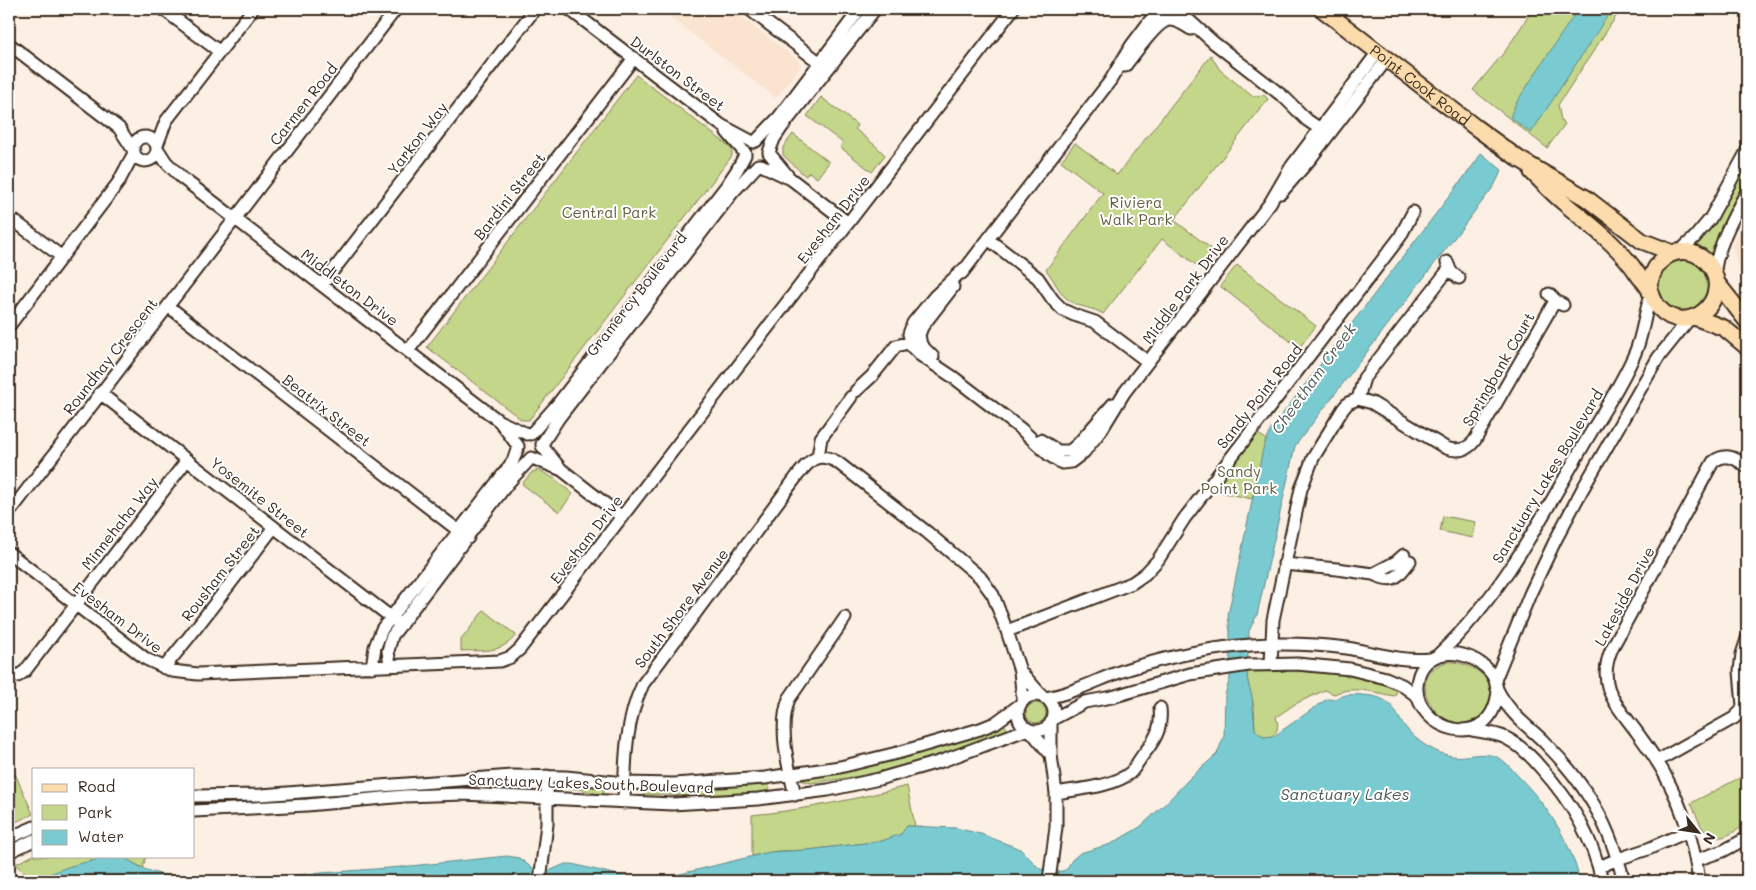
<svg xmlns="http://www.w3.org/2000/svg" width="1756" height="890" font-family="Mali,sans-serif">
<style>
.built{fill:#fae4d0}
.green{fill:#c4d68a;stroke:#808054}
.water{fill:#7acbd1;stroke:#618b89}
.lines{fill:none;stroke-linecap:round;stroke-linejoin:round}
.minor-casing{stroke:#3b2a1e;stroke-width:15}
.major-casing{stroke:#3b2a1e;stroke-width:19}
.minor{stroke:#fff;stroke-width:11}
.major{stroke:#fcdcac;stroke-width:15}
.labels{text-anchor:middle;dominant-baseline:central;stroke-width:4;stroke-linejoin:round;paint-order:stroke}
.street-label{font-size:15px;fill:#3b2a1e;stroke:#fff}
.park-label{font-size:15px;fill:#645e3e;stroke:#fff}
.water-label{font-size:16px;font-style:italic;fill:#4e5a54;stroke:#fff}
</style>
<rect width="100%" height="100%" fill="#fcefe3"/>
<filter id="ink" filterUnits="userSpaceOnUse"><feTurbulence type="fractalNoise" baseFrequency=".02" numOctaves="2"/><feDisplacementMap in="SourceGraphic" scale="10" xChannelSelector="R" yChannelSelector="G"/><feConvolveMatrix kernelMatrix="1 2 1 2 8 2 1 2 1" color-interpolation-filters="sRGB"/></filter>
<g filter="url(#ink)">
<path class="built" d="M675,9H731L799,61L800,67L776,98L669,16Z
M1747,218V296L1732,246Z"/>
<path class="green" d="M1533,9H1621L1558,105L1561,120L1565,124L1547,148L1473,90L1506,50Z
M1211,55L1219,69L1252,96L1264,95L1268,99L1174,220L1217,253L1204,271L1162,239L1103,314C1093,307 1080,308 1070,301C1058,293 1055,280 1046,270L1103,193L1061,161L1075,143L1117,175Z
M636,75L729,146L732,151V156L529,420H522L427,347Z
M821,97L857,125L855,129L877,147L885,155L872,172L840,147L843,143L807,116Z
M793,134L829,162L817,178L809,172L806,176L803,174L783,155V147Z
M1747,167V179L1723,225L1713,252L1710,253L1694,244Z
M1658 285a25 25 0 1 1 50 0a25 25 0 1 1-50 0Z
M1237,265L1316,326L1299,348L1220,286Z
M1255,432L1266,439L1252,499L1211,490Z
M539,470L555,479L573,494L559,512L522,484L532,472Z
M1443,516L1476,522L1473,538L1440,531Z
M484,610L516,635C501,654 484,650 461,651V640Z
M1446,662C1472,660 1506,684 1486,712C1483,717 1481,719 1475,721C1439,737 1400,677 1446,662Z
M1285,670C1322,672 1363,674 1397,690L1395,696C1374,693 1355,685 1334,694L1325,690L1295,704L1276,717C1280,727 1277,738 1264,737L1255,731L1254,707L1247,678V671Z
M1026 713a10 10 0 1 1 20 0a10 10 0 1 1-20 0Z
M1004,724L1007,729C967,747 926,763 884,772C860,777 835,779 811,783L800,780L844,771L989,731Z
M9,760L33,814L9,825Z
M1747,774V824C1735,831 1722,842 1708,836L1701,826L1691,803Z
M568,782L605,786L603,796L583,790L562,787L558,785Z
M769,783L770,793L718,797L644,794L634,789L714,787Z
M907,786L915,826H907L904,832L896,837L882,841L808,850L777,851L752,856V815C804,810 856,799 907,786Z
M34,855V856H115C100,859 86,862 71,867C62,870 41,881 34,881L15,864Z
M119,856H146L143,868Z"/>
<path class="water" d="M1578,9H1612L1531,133L1510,117L1516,103Z
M1481,153L1502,170L1494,186L1295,446L1257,615L1249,631L1247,678L1252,697L1255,730L1264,737L1274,736L1327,699C1334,700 1339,697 1346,695C1354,694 1364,695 1372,696C1393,700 1394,711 1403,724C1411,735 1420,743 1432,749C1441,754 1454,758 1465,756C1474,755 1484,753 1494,756C1504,759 1511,768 1517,775C1547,805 1570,840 1580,881H215L401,867L507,856L519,858L532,868L549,871L565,864H572L630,878H664L770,852L808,850L882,841L901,834L907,826L956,828L981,834L1020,849L1040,869L1058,872L1066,870L1072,860L1080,853L1111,844L1140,827L1167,802L1190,778L1217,754L1224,736L1225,695L1230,678V633L1228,615L1263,449L1271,429L1477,160Z
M115,856C126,856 134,865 144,869C166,877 188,881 211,881H39C58,866 92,861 115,856Z"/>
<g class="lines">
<defs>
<path id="minor" d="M163,9L220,52
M569,9L721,125L753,142
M749,9L819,62
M9,44L119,128L134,151
M1125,66C1134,55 1157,21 1169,20C1177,19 1184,25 1191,29
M727,132L745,153
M133 149a12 12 0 1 1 24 0a12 12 0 1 1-24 0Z
M756,141L779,117L860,9
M157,145L166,121L253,9
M157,148L166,162L182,178L499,421L527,434
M769,152L774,139L782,127L875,9
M769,153L788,176
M761,165L791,179L848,223
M1281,193L1311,158L1387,59
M9,217L62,257
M988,239L1038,278L1053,300L1063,310L1074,315L1095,322L1148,362
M1679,252L1695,237L1710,219L1747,151
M1447,262L1451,272L1459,278
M965,268L935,296L913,323L909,334L912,347L920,355L953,377L1021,429L1049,455L1062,463L1071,462L1084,452L1102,429L1124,393L1270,203L1291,167L1378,52
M962,273L1110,81L1131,46L1152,18L1160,11L1171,10L1181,13L1213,42L1285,98L1307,120L1320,129L1331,132
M1714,273C1719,242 1733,218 1747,191
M322,285L535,9
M1549,294L1557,302L1563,305
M168,306L468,538
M9,326L118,183L134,153
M408,351L634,58
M933,357L921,345L919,335L922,327L953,287
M856,391L872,376L896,346L915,341
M100,393L401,625
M1358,399L1372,403L1446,448C1458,452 1468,450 1475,440L1555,301
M500,422L518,446
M531,434L556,406L727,185L737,170L745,155
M1040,440L1058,451H1070L1078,444L1113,404
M542,444L558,419L733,192L758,165
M542,446L560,468
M818,457L821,438L851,397
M532,458L562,470L622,517
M9,513L396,9
M9,553L146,659L172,671L198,674L500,661L511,657L520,649L1013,9
M1284,564L1337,569L1373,574L1396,562L1404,555
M1373,574C1394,584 1397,578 1410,561
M1007,631L1132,583L1145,574L1158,560L1184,519L1400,237L1413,212
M1439,654C1501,596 1541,519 1583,446C1600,416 1621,386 1635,353C1643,335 1644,314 1651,295
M1271,664L1273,620L1301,489L1313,458L1343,409L1348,403L1358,399L1364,378L1449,269
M390,665L388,651L392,636L508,483L531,458
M372,667L375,647L382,629L505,472L513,461L518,447
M164,668L189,637L274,527
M1020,671L1043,697
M9,675L18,676L25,671L187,460
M1495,680L1530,594L1555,541L1582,490L1658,358L1690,318
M1498,691C1491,756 1414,729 1417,686C1419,651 1456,646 1480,663C1486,667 1492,673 1495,680C1496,683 1496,688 1498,691C1501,697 1506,704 1511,710C1521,723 1535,732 1546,744C1562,760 1577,778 1589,797C1606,823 1616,851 1624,881
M1018 713a18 18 0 1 1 36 0a18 18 0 1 1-36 0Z
M1045,698C1075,693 1100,678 1128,669C1168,657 1210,647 1252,645C1283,643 1315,644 1347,648C1375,653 1401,662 1430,659
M1053,719L1085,702L1112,697L1190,674L1249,665L1297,664L1350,669L1386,678L1402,685L1417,696
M1030,730L1051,755
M1472,730C1483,732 1496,733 1506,738C1520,745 1531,756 1541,768C1571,801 1593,838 1602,881
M1657,761L1734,718L1740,712L1743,706L1740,671L1742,654L1747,639
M1056,793C1077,789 1113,787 1130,773C1134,770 1141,756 1146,751C1157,737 1162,726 1160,708
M795,795C788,766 778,727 789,699L845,618
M194,796L261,795L512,776L566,777L625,783L673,784L765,778L840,767L901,752L980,729L995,723L1021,704
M624,803C625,762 625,721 643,684L797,476C810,460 817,451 837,462L928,533L980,577L993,595L1007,631L1020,671L1023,701
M194,811L307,805L405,796L462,794L672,804L758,799L828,790L879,779L942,761L1028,729
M9,838L34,827
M9,852L34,840
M1696,860L1723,851L1747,838
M1599,867L1618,859L1648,849L1689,831
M540,881L547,824V776
M1049,881L1056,827V793L1051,755V722
M1699,881C1694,845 1684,811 1667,779C1659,762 1647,746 1636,731C1615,703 1596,685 1612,648L1713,462C1726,452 1736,458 1747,467"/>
<g id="major">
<path id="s1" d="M1322,9L1475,127L1519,159L1586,198L1642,241L1673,253"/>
<path d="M1532,172C1542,182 1552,193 1563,202C1590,225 1619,245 1639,276C1643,281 1648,286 1650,291C1653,297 1654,303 1659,308C1686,338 1732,302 1711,267C1706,260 1698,254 1689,252C1665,248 1649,269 1650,292"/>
<path d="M1717,283L1747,321"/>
<path d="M1694,317L1724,328L1747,347"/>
</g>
</defs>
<use href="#minor" class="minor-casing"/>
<use href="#major" class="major-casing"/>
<use href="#minor" class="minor"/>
<use href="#major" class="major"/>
</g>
</g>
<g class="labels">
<g class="street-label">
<text transform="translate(678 73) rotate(37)">Durlston Street</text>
<text stroke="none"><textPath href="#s1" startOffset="124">Point Cook Road</textPath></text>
<text transform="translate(303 104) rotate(-52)">Carmen Road</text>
<text transform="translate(417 138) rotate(-52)">Yarkon Way</text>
<text transform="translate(509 196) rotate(-52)">Bardini Street</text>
<text transform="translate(833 219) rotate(-52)">Evesham Drive</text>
<text transform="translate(350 287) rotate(37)">Middleton Drive</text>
<text transform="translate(1185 289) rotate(-53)">Middle Park Drive</text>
<text transform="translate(636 294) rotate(-52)">Gramercy Boulevard</text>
<text transform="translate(110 356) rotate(-52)">Roundhay Crescent</text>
<text transform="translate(1498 369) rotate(-60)">Springbank Court</text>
<text transform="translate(1259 396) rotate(-52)">Sandy Point Road</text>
<text transform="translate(327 410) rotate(38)">Beatrix Street</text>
<text transform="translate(1547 476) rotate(-59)">Sanctuary Lakes Boulevard</text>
<text transform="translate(260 497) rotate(38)">Yosemite Street</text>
<text transform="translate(119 523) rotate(-52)">Minnehaha Way</text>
<text transform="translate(586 539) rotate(-52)">Evesham Drive</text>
<text transform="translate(220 573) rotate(-52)">Rousham Street</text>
<text transform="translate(1624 596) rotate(-62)">Lakeside Drive</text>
<text transform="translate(681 608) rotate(-53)">South Shore Avenue</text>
<text transform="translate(118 617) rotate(37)">Evesham Drive</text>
<text transform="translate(591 783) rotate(2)">Sanctuary Lakes South Boulevard</text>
</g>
<g class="park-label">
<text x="1136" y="202">Riviera<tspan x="1136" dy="17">Walk Park</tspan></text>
<text x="609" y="212">Central Park</text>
<text x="1239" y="471">Sandy<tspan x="1239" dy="17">Point Park</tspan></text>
</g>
<g class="water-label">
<text transform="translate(1313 378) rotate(-54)">Cheetham Creek</text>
<text x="1345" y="793">Sanctuary Lakes</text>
</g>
</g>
<rect width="1756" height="890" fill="none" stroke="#fff" stroke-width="30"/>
<rect x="15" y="15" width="1726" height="860" fill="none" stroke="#3b2a1e" stroke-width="2" filter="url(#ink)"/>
<rect x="32" y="768" width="162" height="90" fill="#ffffff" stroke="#b1aaa5"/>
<rect x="42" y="784" width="25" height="8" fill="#fcdcac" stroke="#b1aaa5"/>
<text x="78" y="792" font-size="15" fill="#3b2a1e">Road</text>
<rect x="42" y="805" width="25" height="15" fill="#c4d68a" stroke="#b1aaa5"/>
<text x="78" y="818" font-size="15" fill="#3b2a1e">Park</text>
<rect x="42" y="830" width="25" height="15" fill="#7acbd1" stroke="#b1aaa5"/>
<text x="78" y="842" font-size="15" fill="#3b2a1e">Water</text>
<g transform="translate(1698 832) rotate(120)" stroke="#ffffff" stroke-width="4" paint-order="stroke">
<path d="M0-4L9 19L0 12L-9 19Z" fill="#3b2a1e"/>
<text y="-8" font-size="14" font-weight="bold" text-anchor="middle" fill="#3b2a1e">N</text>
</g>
</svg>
